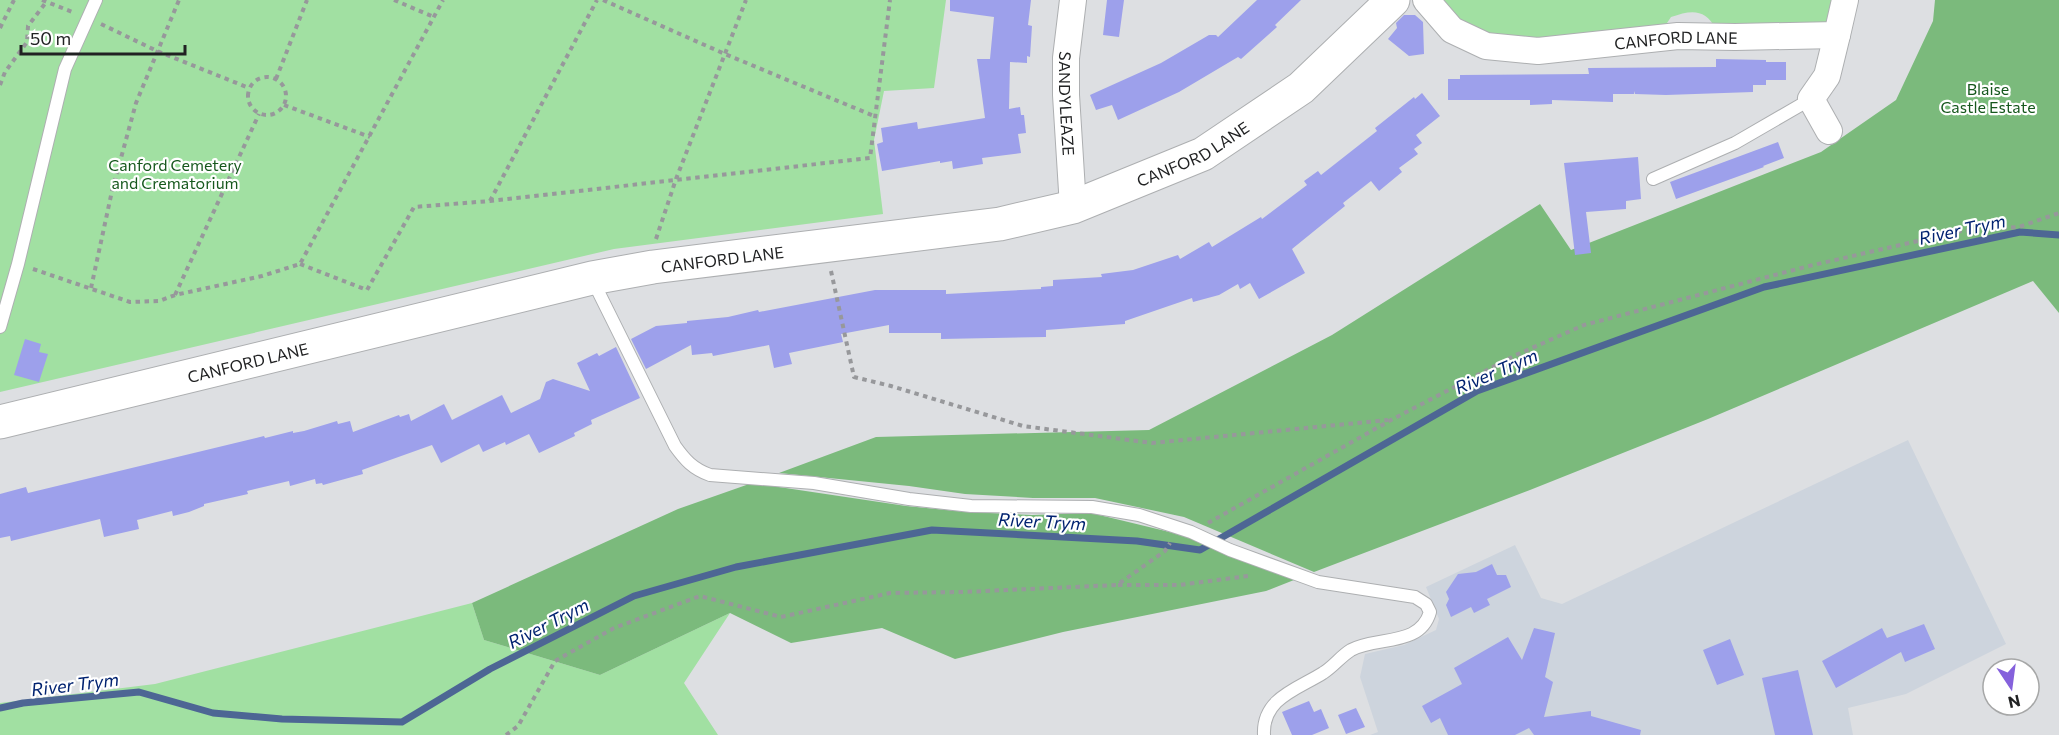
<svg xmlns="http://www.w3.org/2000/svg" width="2059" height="735" font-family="Commissioner,sans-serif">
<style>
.built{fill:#cdd4dd}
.green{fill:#a1e0a2}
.forest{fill:#7bba7c}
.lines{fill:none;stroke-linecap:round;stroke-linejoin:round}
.stream{stroke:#4d6694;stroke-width:7}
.building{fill:#9da0eb}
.lane-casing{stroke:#adafb1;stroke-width:14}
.street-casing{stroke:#adafb1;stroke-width:28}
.primary-casing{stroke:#adafb1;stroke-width:35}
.path{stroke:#97989b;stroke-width:4;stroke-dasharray:4.5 4.5;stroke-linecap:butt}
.lane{stroke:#fff;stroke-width:12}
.street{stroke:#fff;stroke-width:26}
.primary{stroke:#fff;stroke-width:33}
.labels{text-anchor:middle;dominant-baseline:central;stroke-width:4.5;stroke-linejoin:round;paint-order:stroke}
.street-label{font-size:16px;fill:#212223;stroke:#fff}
.park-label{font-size:16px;fill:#16581d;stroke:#fff}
.water-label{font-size:18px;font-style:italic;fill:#012270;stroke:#fff}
</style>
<rect width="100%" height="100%" fill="#dddfe2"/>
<path class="built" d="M1908,440L2006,644L1906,694L1848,708L1853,735H1370L1378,732L1360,677L1365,654L1404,645L1436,630L1439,619L1426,587L1515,545L1541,598L1562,604Z"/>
<path class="green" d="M0,0H946L934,88L884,91L874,140L883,214L614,249L0,392Z
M1440,0H1836L1827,25L1716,29C1705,8 1691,10 1671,17L1663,29L1537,41L1488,36L1461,23Z
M472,603L484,640L600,675L730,613L684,683L718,735H0V703L155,684Z"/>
<path class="forest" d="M1935,0H2059V313L2033,281L1708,419L1530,490L1314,572L1184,517L1095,498H1033L965,494L909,486L779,473L876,437L1149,430L1332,335L1540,204L1571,250L1821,152L1896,100L1933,21Z
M752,483L906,506L967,512L1032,515L1091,513L1182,535L1294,580L1266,591L1063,632L955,659L882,628L791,643L730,613L600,675L484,640L472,603L678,509Z"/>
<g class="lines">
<path class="stream" d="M0,708L23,703L139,692L213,713L282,719L402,722L490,669L634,596L736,567L932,530L1137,541L1200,550L1477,391L1764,287L2020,232L2059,235"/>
</g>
<path class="building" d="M950,0H1031L1028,25L1032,26L1030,57L1027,56V63L1010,62L1009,109L1020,107L1021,115H1024L1026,133L1018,134L1021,153L982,158L983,164L953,169L952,161L940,163V161L882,171L877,144L883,142L881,128L917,122L918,129L985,118L977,59H990L994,17L950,11Z
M1107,0H1124L1119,37L1103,35Z
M1257,0H1301L1275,25L1277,27L1241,59L1238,57L1179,92L1118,120L1112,105L1096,110L1090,95L1161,63L1209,35H1216L1218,37Z
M1404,15H1415L1423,22L1424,54L1409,56L1388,39L1397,28L1396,23Z
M1716,59L1766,60V62H1786V80H1766V85H1753V92L1666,95L1635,94L1634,91V94H1613V102L1552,100V104L1530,105V100H1448V79H1460V75L1589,74L1588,68L1716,67Z
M1422,93L1440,116L1416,135L1422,143L1414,149L1418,154L1399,168L1402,172L1379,191L1371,181L1343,203L1345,206L1292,249L1305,273L1259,299L1250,283L1240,289L1238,284L1219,295L1193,302L1192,298L1125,321V324L1046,330V337L941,339V333H889V325L841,334L843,342L789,353L792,364L774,368L769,345L713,356L712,353L692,355L691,345L646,369L631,339L656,326L687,323V321L728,317L758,310L759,312L875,290H946V294L1041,289V287L1053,286V280L1102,277L1101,274L1133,270L1178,255L1180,259L1209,242L1212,247L1261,217L1262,219L1307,185L1304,181L1318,171L1321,175L1377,131L1375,128L1414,97L1415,99Z
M1778,142L1784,158L1763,166L1764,167L1676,199L1670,182Z
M1638,157L1641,199L1626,201V209L1586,212L1591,253L1575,255L1564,163Z
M25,339L41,344L39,352L48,354L39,382L14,375Z
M616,347L640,398L591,420L592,424L574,433L575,436L539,453L529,434L506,445L505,442L483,452L479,444L441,463L432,445L362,470L363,474L323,485L322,483L316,484L315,479L290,486L289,481L247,491L248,494L204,504V506L189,512L173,516L172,511L137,520L139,529L104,537L100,519L11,541L10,536L0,538V494L26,487L28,493L264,436L265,438L293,431V433L304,431L337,421L338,424L350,421L353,432L399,415L400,417L409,414L411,421L444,404L452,420L502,395L511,413L540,399L546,382L553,379L590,391L577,363L597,353L599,356Z
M1492,564L1497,575H1506L1511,587L1487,599L1490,605L1474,613L1471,607L1451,617L1446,605L1449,599L1446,592L1458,574L1476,572Z
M1924,624L1935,649L1905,662L1901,652L1836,688L1822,661L1882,628L1887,638Z
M1534,628L1555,633L1545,677L1553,682L1544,717L1591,711V716L1641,730L1640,735H1534L1529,728L1515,735H1448L1440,718L1431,723L1422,706L1462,684L1454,668L1508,637L1522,660Z
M1730,639L1744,675L1717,685L1703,650Z
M1798,670L1813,735H1775L1762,678Z
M1309,701L1314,712L1321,709L1329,728L1312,735H1292L1282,712Z
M1356,708L1365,727L1346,734L1338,715Z"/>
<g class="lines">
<defs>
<path id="lane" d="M1653,179L1735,143L1811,99
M592,279L675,446C685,460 693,469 710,475L814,483L909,499L971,506L1092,507L1139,515L1191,532L1230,550L1318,582L1415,597L1426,604L1430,612C1420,647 1377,636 1351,650C1341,656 1333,667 1323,673C1298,689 1262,698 1264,735
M0,327L18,264L65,69L96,0"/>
<g id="street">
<path id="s1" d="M1073,0L1066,58V95L1073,207"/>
<path id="s2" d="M1426,0L1452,30L1486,46L1538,51L1678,36L1735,37L1837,35L1845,0"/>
<path d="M1829,131L1811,99L1827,76L1837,35"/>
</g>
<g id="primary">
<path id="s3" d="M0,422L592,278L653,267L1000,224L1073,207L1203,154L1301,88L1393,0"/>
</g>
</defs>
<use href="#lane" class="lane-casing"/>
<use href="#street" class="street-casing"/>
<use href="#primary" class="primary-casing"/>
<path class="path" d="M42,0L75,13
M394,0L434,17
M603,0L725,54L874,116
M101,24L157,51L249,88
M0,28L14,0
M248 96a19 19 0 1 1 38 0a19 19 0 1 1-38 0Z
M276,79L307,0
M0,85L5,72L27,42L28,26L47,1
M284,105L370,137
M490,201L597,0
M656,239L676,179L746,0
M300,264L367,290L414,207L490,201L870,158L890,0
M33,269L130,302L159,301L175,295L262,276L300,264L443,0
M831,271L854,377L891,386L1023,426L1152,443L1388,420
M91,288L112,191L136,103L179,0
M175,295L259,114
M1208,523L1391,420L1516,355L1584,325L1809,266L1961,231L2019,227L2059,213
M1118,585H1179L1248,576L1250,573
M506,735L518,726L555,661L614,628L700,596L781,617L890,593L963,592L1117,585L1165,551L1170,543"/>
<use href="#lane" class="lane"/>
<use href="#street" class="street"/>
<use href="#primary" class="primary"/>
</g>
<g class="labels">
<g class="street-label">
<text stroke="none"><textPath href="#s2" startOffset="268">CANFORD LANE</textPath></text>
<text stroke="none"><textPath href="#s1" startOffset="104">SANDYLEAZE</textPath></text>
<text stroke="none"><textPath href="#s3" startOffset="1227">CANFORD LANE</textPath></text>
<text stroke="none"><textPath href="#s3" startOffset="741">CANFORD LANE</textPath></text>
<text stroke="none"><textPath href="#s3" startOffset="255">CANFORD LANE</textPath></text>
</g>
<g class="park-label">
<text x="1988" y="88">Blaise<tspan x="1988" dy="18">Castle Estate</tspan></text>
<text x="175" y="164">Canford Cemetery<tspan x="175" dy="18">and Crematorium</tspan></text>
</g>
<g class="water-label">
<text transform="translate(1962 229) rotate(-12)">River Trym</text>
<text transform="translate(1496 371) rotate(-23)">River Trym</text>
<text transform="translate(1042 521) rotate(3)">River Trym</text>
<text transform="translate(548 623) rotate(-27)">River Trym</text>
<text transform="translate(75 684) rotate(-7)">River Trym</text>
</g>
</g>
<g transform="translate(2011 687) rotate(167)"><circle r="28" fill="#ffffff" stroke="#a6a7a7" stroke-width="1.5"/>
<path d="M0-4.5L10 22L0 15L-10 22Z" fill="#8561dc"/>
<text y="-9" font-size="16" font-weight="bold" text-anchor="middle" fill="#212223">N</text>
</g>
<path d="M21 45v9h164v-9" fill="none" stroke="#212223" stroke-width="3"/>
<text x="30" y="45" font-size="18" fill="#212223" stroke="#ffffff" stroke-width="4.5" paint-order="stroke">50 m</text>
</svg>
